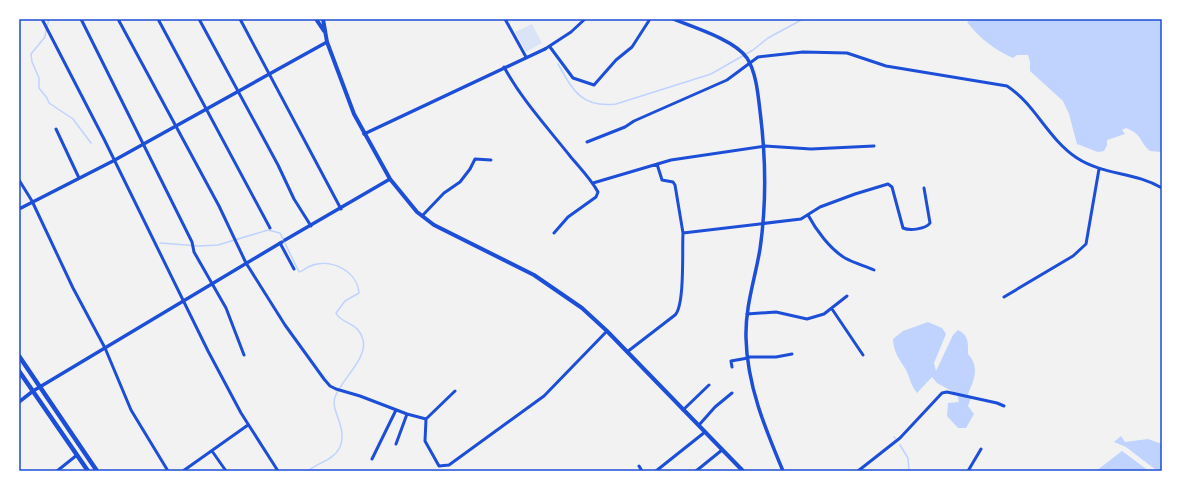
<svg xmlns="http://www.w3.org/2000/svg" width="1181" height="490" font-family="'Zilla Slab',serif">
<style>
.green{fill:#dbe4f7}
.water{fill:#bfd3fe}
.lines{fill:none;stroke-linecap:round;stroke-linejoin:round}
.stream{stroke:#bfd3fe;stroke-width:1.5}
.minor{stroke:#1d4ed8;stroke-width:3}
.tertiary{stroke:#1d4ed8;stroke-width:3.5}
.secondary{stroke:#1d4ed8;stroke-width:4}
.trunk{stroke:#1d4ed8;stroke-width:4.5}
.neatline{fill:none;stroke:#1d4ed8;stroke-width:1.5}
</style>
<rect width="100%" height="100%" fill="#f2f2f2"/>
<path class="green" d="M532,24L542,43L526,52L515,32Z"/>
<path class="water" d="M972,19H1162V152L1150,151C1138,140 1143,135 1126,128L1122,130L1125,134L1107,140V145L1104,151L1098,152L1077,144L1069,114L1063,101L1030,71V62L1028,55H1017L1013,58C996,51 978,37 967,22Z
M928,322L942,328L946,334L934,363L936,371L953,335L958,330C969,335 968,344 968,354C980,367 974,380 968,394L971,398L968,406L974,414L966,428H958L947,416L948,403L959,402L957,394L937,383L932,377L917,393C911,386 910,378 906,370C899,358 894,354 893,339L903,331Z
M1121,436L1125,442L1148,439L1162,444V471H1154L1156,470L1126,447L1114,442Z
M1122,451L1149,471H1096Z"/>
<g class="lines">
<path class="stream" d="M47,27L49,19
M46,30L45,37L31,54L32,62L39,78V88L47,98L49,103L73,119L91,143
M558,64C573,91 582,108 616,104L711,74L753,50L768,38L803,19
M160,243L199,246L218,245L268,230L280,233L299,272C303,271 305,269 308,267C329,257 357,270 359,293L345,301L336,313C342,325 358,321 363,340C368,358 341,380 335,397C330,411 348,427 340,447C334,460 317,463 308,471
M894,437L895,438
M900,445L908,458L909,471"/>
<path class="minor" d="M42,19L104,139L208,351L241,413L278,471
M81,19L192,242L194,252L226,308L244,355
M118,19L219,206L246,263L285,325L324,379L330,386L336,389L360,396L407,414L426,419L425,441L439,466L449,465L544,396L607,331
M158,19L270,228
M199,19L278,165L294,199L311,226
M240,19L341,209
M505,19L526,57
M550,47L573,78L594,85L616,60L632,47L650,19
M545,49L571,32L585,19
M504,67C522,100 547,127 570,156C580,168 591,179 598,192L596,197L568,217L554,233
M56,129L79,178
M587,142L625,127L634,121L727,80L758,57L803,52L847,53L886,66L1007,86C1035,104 1048,139 1077,158C1103,175 1135,172 1162,188
M657,164L662,180L673,182L675,185L683,233
M19,180L32,201L73,288L105,348L131,410L168,471
M593,183L671,160L765,146L811,149L874,146
M808,215C816,230 830,249 845,258C854,263 865,266 874,270
M422,216L444,193L460,182L470,169L475,159L491,160
M280,243L294,269
M1004,297L1073,256L1086,244L1099,169
M832,309L863,355
M747,314L776,312L807,319L824,314L847,296
M627,352L675,315C685,305 682,249 683,233L801,219L820,207L855,194L888,184L892,187L903,228C910,231 926,229 930,223L924,188
M747,357H776L792,354
M732,367L731,361L748,358
M683,410L709,385
M426,419L455,391
M699,425L715,407L732,393
M396,444L407,414
M212,451L226,471
M372,459L396,410
M639,466L642,471
M57,471L77,455
M183,471L248,425
M656,471L705,432
M696,471L722,450
M858,471L900,438L942,393L947,392L997,403L1004,406
M968,471L981,449"/>
<path class="tertiary" d="M673,19C693,27 735,40 747,58C756,72 758,94 760,111C766,158 767,201 760,249C755,279 745,307 746,338C747,385 765,428 783,471
M364,134L545,49
M19,209L113,161L327,42
M285,240L390,179
M19,402L33,391L282,242"/>
<path class="secondary" d="M316,19L324,31
M323,19L327,42L354,114L390,179L417,212L434,225L534,275L582,308L607,331L743,471"/>
<path class="trunk" d="M19,356L97,471
M19,371L88,471"/>
</g>
<rect width="1181" height="490" fill="none" stroke="#ffffff" stroke-width="40"/>
<rect x="20" y="20" width="1141" height="450" class="neatline"/>
</svg>
